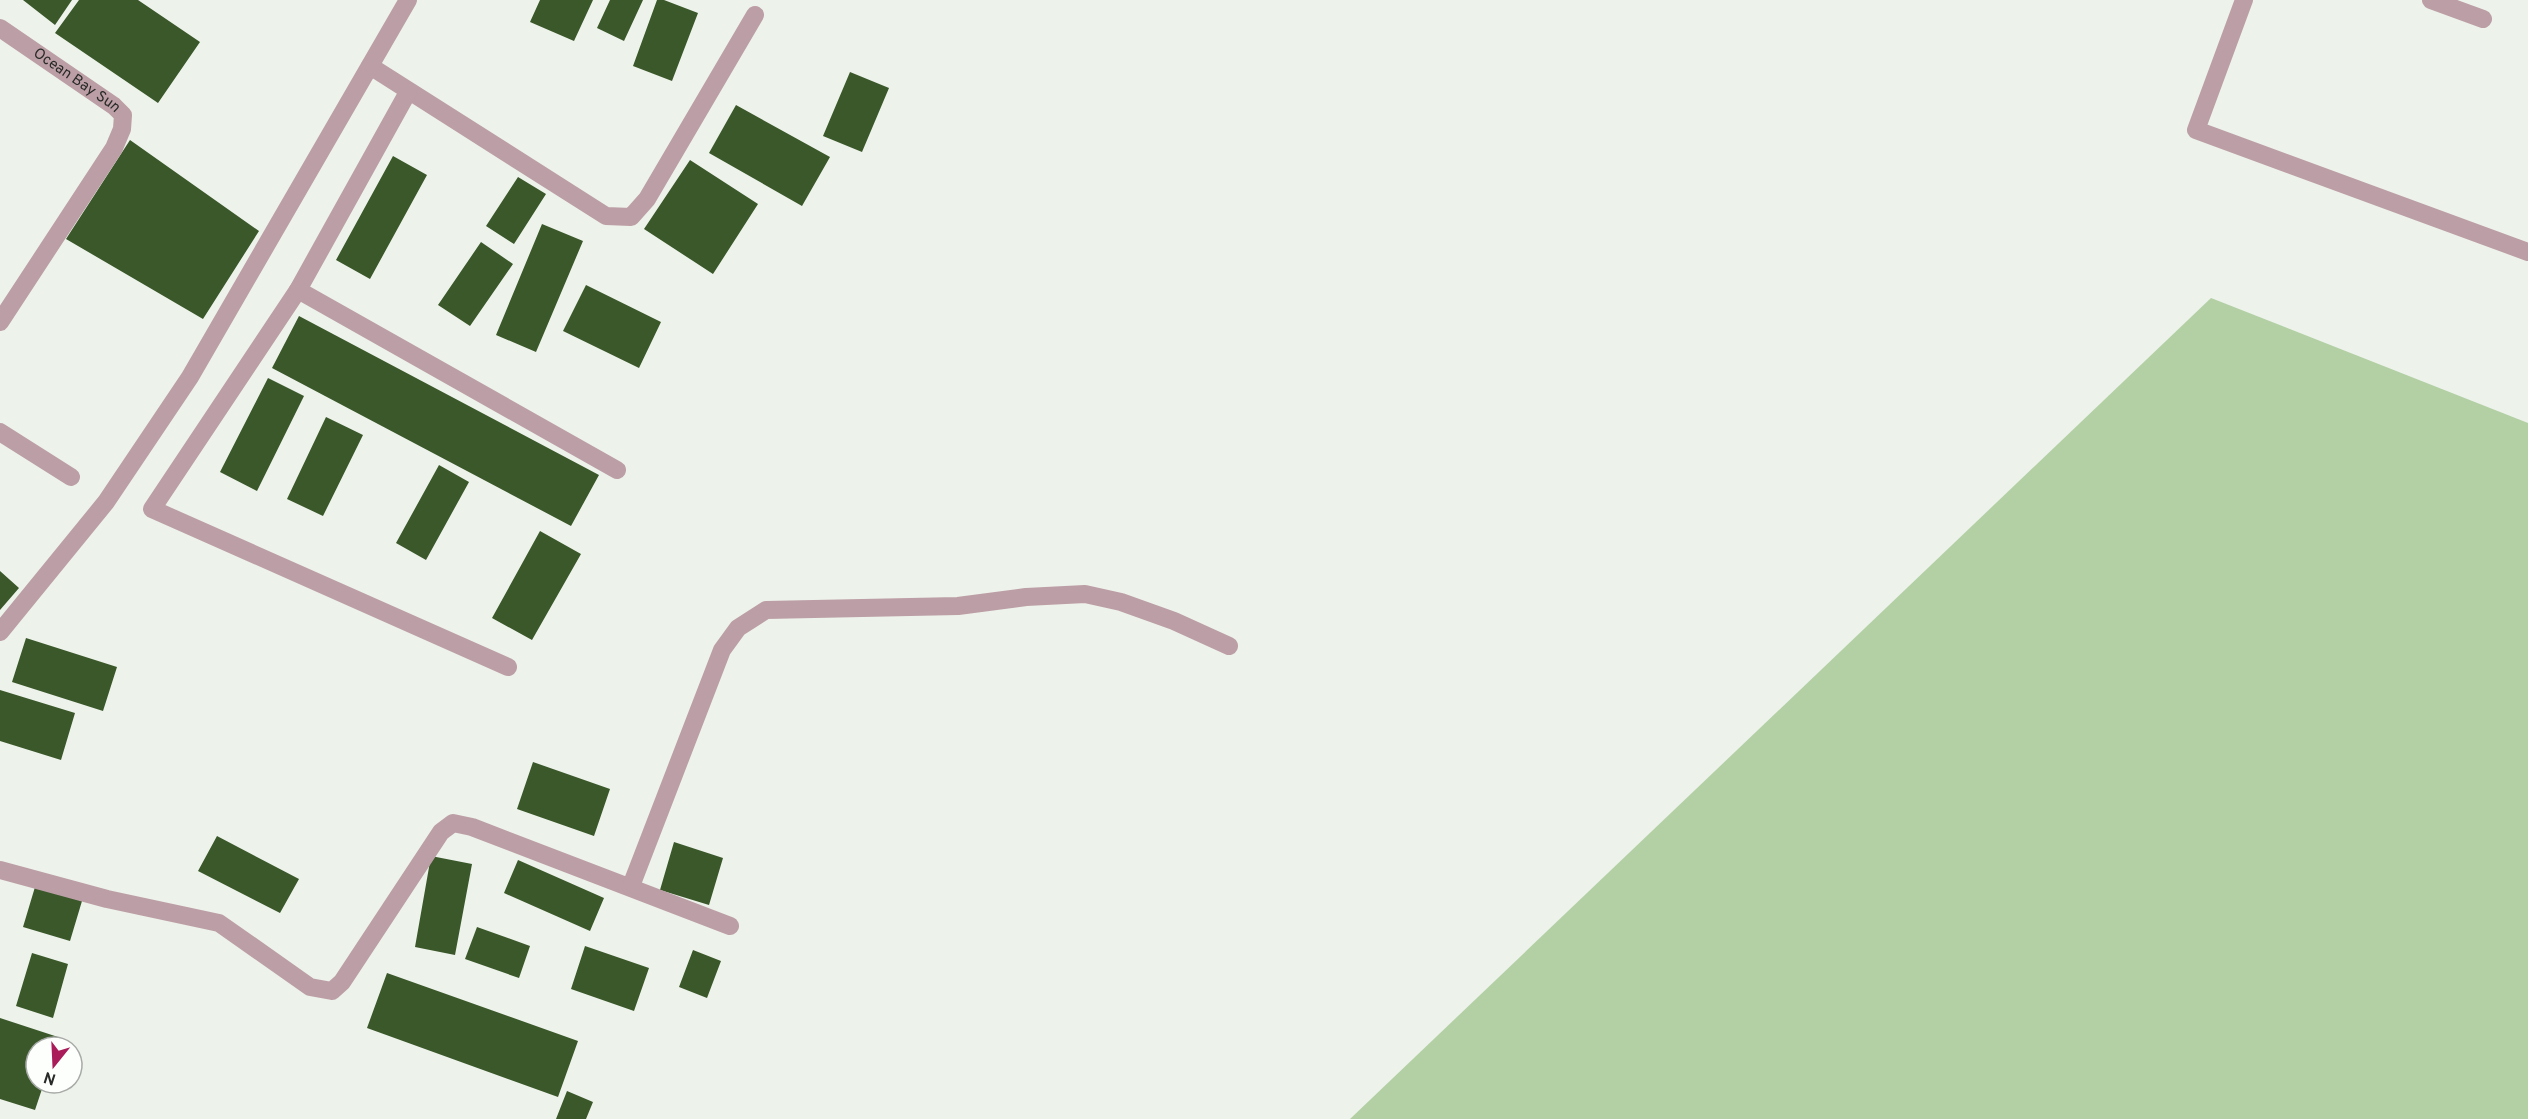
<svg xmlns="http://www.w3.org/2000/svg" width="2528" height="1119" font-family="Overpass,sans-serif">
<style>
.green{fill:#b2d0a4}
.building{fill:#3a5829}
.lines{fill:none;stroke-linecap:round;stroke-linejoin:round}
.street{stroke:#bc9ea6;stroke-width:18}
.labels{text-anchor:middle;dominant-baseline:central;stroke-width:6;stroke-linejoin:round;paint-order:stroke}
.street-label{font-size:15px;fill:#292b28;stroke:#fcfffb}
</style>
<rect width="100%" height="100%" fill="#edf2eb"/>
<path class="green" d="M2211,298L2528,423V1119H1350Z"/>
<path class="building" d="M23,0H72L55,25Z
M79,0H138L200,42L158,103L55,33Z
M540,0H593L574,41L530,22Z
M610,0H643L624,41L597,28Z
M657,0H664L698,13L672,81L633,66Z
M850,72L889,88L862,152L823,136Z
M736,105L830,157L802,206L709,153Z
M130,140L259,231L203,319L66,239Z
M393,156L427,175L370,279L336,260Z
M690,160L758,204L713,274L644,229Z
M518,177L546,194L514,244L486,226Z
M542,224L583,241L536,352L496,335Z
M481,242L513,264L470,326L438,305Z
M586,285L661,322L639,368L563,331Z
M299,316L599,475L571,526L272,368Z
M268,378L304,396L257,491L220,472Z
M326,417L363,435L323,516L287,499Z
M439,465L469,482L426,560L396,543Z
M540,531L581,554L532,640L492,618Z
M0,571L19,588L0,610Z
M26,638L117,667L103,711L12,682Z
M0,690L75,713L61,760L0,741Z
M533,762L610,789L594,836L517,809Z
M217,836L299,879L280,913L198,871Z
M674,842L723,858L709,905L660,890Z
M431,856L472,864L455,955L415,947Z
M518,860L604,898L590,931L504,893Z
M35,887L82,901L70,941L23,927Z
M477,927L530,946L519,978L465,959Z
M585,946L649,968L634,1011L571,989Z
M693,950L721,961L707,998L679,987Z
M32,953L68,964L53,1018L16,1006Z
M387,973L578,1041L558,1097L367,1028Z
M0,1018L58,1037L55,1047H36V1083H44L35,1110L0,1099Z
M567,1091L593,1102L586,1119H556Z"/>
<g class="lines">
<g class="street">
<path d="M2244,0L2196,130L2528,252"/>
<path d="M2431,0L2483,19"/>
<path id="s1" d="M0,28L114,106L123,115L122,129L114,148L0,322"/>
<path d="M370,66L606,216L631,217L647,199L755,15"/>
<path d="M408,92L298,290L152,509L508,667"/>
<path d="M298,290L617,470"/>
<path d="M0,432L71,477"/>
<path d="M0,632L106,502L190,377L408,0"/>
<path d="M0,870L107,899L219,923L310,987L332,991L342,982L441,832L453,823L472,827L730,926"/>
<path d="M631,886L722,650L738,628L766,610L958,606L1026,597L1085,594L1121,602L1174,621L1229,646"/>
</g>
</g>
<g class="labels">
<g class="street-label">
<text stroke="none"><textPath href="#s1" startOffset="93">Ocean Bay Sun</textPath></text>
</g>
</g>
<g transform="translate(54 1065) rotate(198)"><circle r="28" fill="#fcfffb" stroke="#a8aaa7" stroke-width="1.5"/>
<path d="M0-4.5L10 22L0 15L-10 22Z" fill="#aa1b59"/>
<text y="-9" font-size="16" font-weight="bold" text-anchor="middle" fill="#292b28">N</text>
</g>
</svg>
